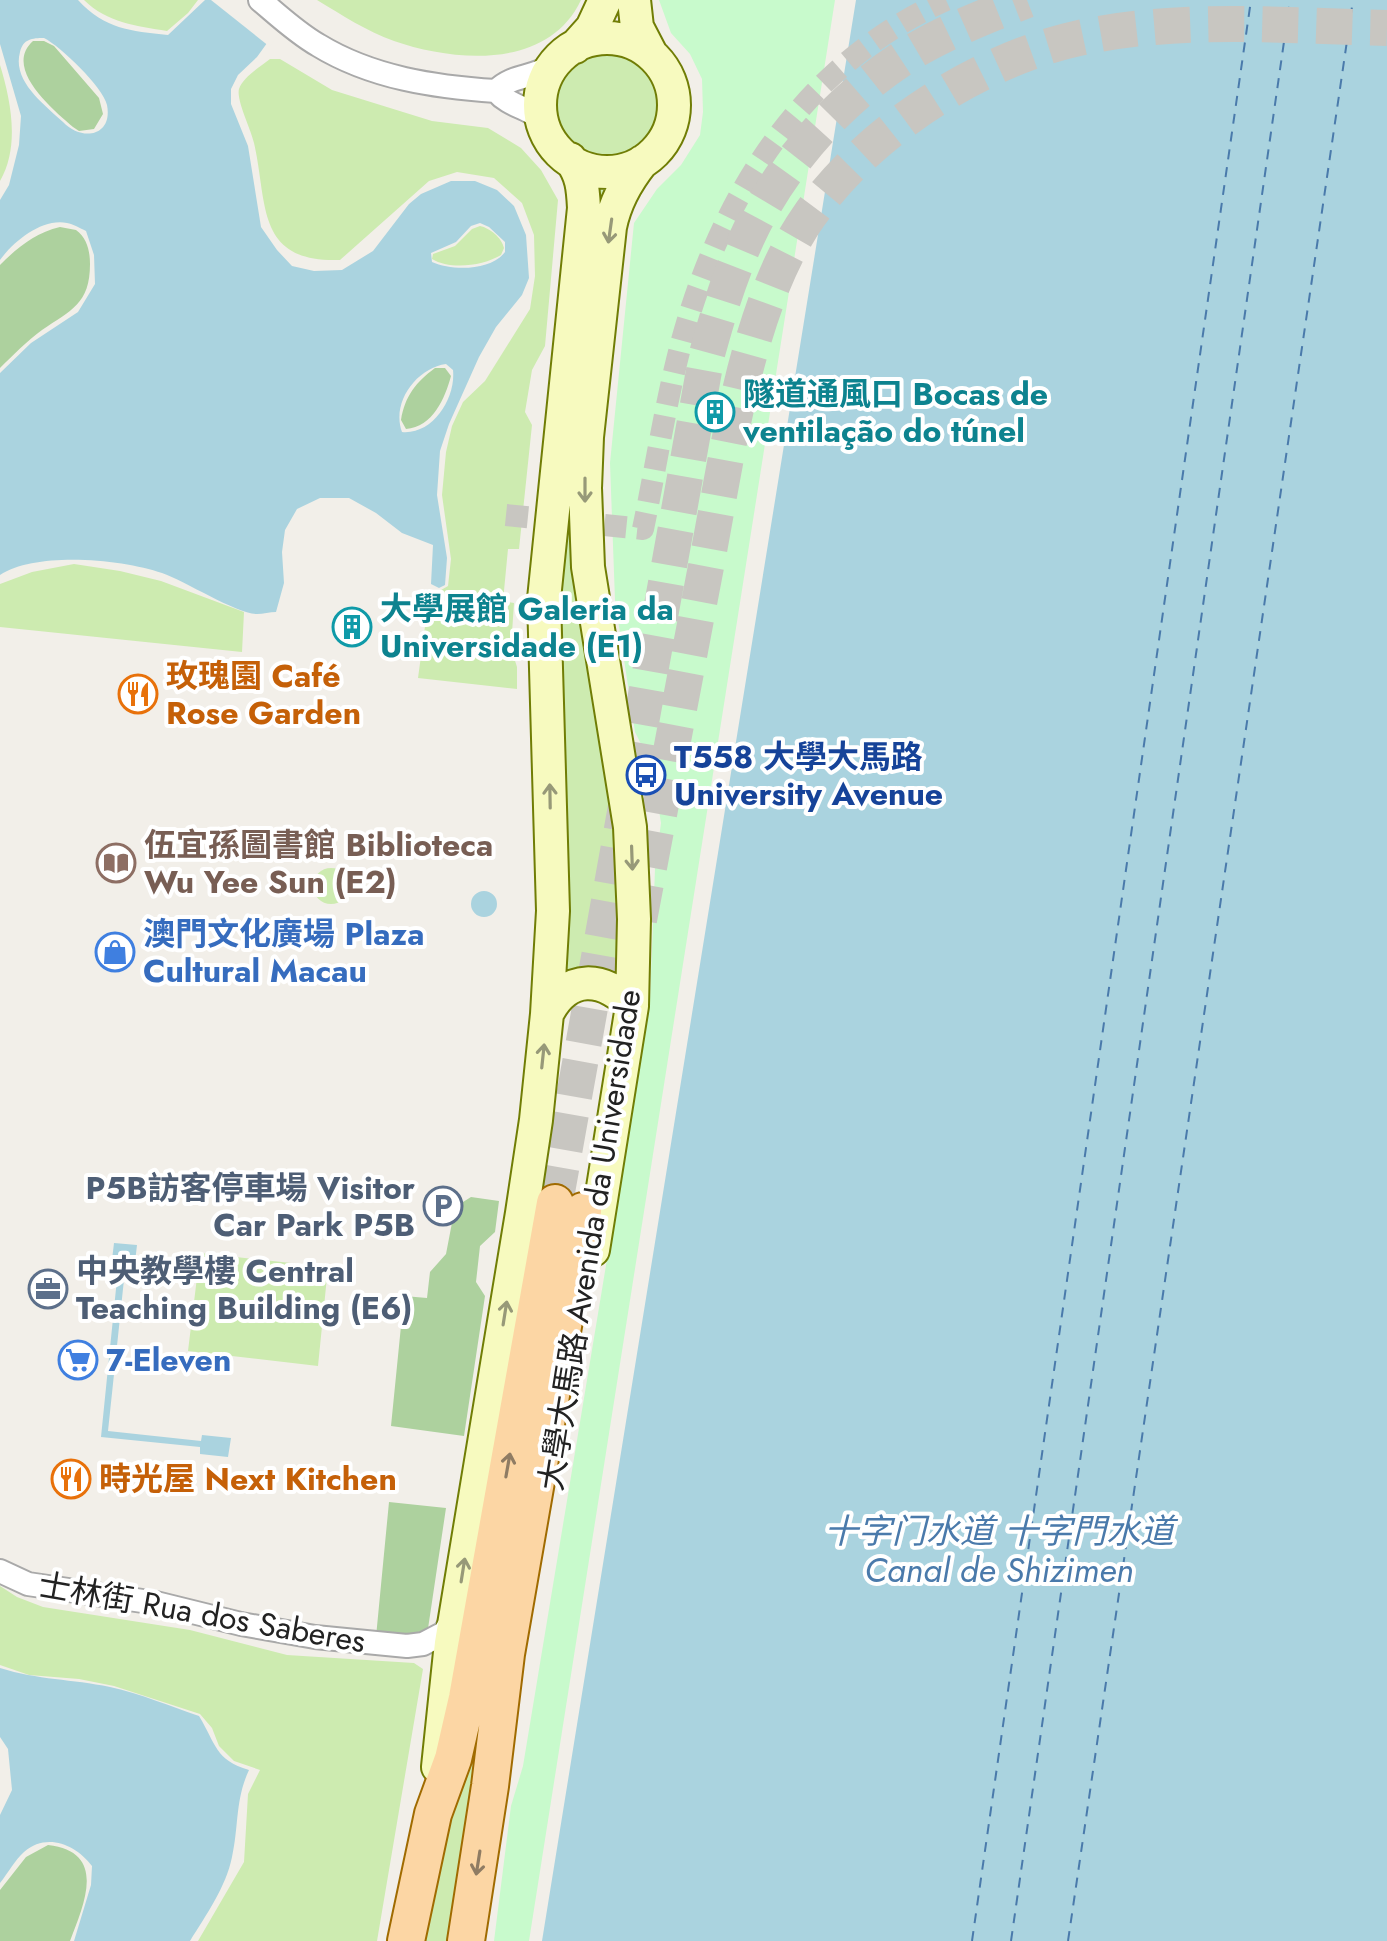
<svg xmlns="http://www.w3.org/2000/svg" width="1387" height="1941" font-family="Jost,'Noto Sans SC',sans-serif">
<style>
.grass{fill:#cdebb0}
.forest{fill:#add19e}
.park{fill:#c8facc}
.water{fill:#aad3df;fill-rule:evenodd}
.pier{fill:#f2efe9}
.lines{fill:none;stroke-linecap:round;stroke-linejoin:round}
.ferry{stroke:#4a7aab;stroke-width:2;stroke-dasharray:10 8;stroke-linecap:butt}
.street-tunnel{stroke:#c8c6c1;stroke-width:22;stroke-dasharray:22 11;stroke-linecap:butt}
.primary-tunnel{stroke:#c8c6c1;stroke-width:36;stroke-dasharray:36 18;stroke-linecap:butt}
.street-casing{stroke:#a9a9a9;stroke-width:26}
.secondary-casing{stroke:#707d05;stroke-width:36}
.primary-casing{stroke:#a06b00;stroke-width:40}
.street{stroke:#fff;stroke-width:22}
.secondary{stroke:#f7fabf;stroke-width:32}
.primary{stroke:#fcd6a4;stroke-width:36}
.oneway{stroke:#979978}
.oneway2{stroke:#8f7c63}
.labels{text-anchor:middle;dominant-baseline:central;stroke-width:8;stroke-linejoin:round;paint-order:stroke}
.culture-label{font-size:32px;font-weight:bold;fill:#0d838f;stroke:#fff;text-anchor:start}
.food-label{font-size:32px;font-weight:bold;fill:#c56008;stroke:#fff;text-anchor:start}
.transit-label{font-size:32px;font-weight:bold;fill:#164399;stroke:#fff;text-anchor:start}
.education-label{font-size:32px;font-weight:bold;fill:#785e54;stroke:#fff;text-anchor:start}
.shop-label{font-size:32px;font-weight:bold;fill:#366cbe;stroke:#fff;text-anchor:start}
.service-label{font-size:32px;font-weight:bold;fill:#4e5e75;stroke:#fff;text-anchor:end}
.street-label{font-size:32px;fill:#222;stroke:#fff}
.water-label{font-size:34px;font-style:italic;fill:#4a7aab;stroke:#fff}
</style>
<rect width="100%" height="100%" fill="#f2efe9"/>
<path class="grass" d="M84,0H198L188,13L167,31C137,26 107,23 84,0Z
M317,0H581C548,70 455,62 394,41C366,31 342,15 317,0Z
M551 104a56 56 0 1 1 112 0a56 56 0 1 1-112 0Z
M270,59H280L332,90L432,121L488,128L521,148L541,170L558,200L545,346L532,370L525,412L532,425L519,549H508L503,601L514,603L511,648L517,667V689L418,678L429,597L448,586L451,559L442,495L446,452L452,426L463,402L485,381L530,309L535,276L534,235L522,203L494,178L457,172L429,181L340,260C255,263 268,203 254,143C251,129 236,100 239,89C243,77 260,67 270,59Z
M0,65C11,101 20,146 0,181Z
M593,174L609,177L580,447L569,523L576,602L618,789L621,981L559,982L556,592Z
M480,226C490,228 502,238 504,248L501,255C483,266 450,270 432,259L433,254L455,246L472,229Z
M74,564L120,571L161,581L244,612L242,652L0,627V584L32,572Z
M313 886a18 18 0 1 1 36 0a18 18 0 1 1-36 0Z
M200,1253L328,1267L318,1366L188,1351Z
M0,1586L17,1597L43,1607L190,1630L287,1655L414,1663L423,1669L377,1941H198L244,1862L248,1794L260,1770L234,1761L219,1746L212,1728L200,1714L114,1686L79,1679L29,1675L0,1665Z
M476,1734L480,1736L450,1941H418L469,1739Z"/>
<path class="forest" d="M33,41H44L54,46L99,98L103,114L94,129L79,131L73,127C52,109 3,68 33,41Z
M60,227L76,230C87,238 90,251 90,264C90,304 71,310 42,330C27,341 13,355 0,368V265C18,247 35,233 60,227Z
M435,368H445L451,376C445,398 433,427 406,429L401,420C405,396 416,382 435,368Z
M471,1197L499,1201L495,1232L480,1246L476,1282L485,1296L464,1436L391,1426L404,1296L427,1298L430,1272L446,1254L455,1207Z
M389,1502L446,1508L426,1642L376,1637Z
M48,1845C108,1852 84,1904 70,1941H0V1890L26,1857Z"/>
<path class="park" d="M659,0H835L529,1941H494L511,1806L523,1766L650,1000L655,869L661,823L652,766L635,732L615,600L610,463L634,223L657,189L681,165L700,135L703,112L702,79L690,54L671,33Z"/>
<path class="water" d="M0,0H78C105,29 130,31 168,35L205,0H298L257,57L238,75L231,89V104L248,146L261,227L277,250L292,266L314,271L342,270L373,251L409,204L421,194L451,181H475L497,190L514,206L526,235L529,278L522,295L496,327L479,357L449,424L440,451L437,495L447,558L445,585L439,588L431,584L433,545L402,533L376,513L349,498H320L297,509L285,530L282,552L284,583L276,612C270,612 263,614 257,614C237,614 185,581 162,573C122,559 36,551 0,575V373L31,343L78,312L95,284L94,255L86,231C80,228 73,224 67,223C42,218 14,241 0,260V200L9,185L19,145L21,116L0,44ZM44,38C60,46 103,87 107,105C113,136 82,142 63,122C44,104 12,81 20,52C23,39 32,38 44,38ZM480,223L489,227L505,242V252C491,271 452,271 432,262L431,253L456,242L471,226ZM446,364L453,370C456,398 433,435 402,432C391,402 417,368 446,364Z
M856,0H1387V1941H542Z
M471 904a13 13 0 1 1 26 0a13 13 0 1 1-26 0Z
M114,1243L137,1245L134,1271L125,1270L108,1431L201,1441L202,1435L231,1438L228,1457L200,1454V1447L101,1437L118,1269L111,1268Z
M0,1668C38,1680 72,1679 110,1687C141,1694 170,1706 199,1716C216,1744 215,1760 249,1770C235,1800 239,1825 232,1857C226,1887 206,1915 190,1941H74L91,1885L92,1866C76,1845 47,1832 24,1852C15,1860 8,1873 0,1883V1815L12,1790L8,1749L0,1737Z"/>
<path class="pier" d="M211,0H302L270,47Z"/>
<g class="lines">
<path class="ferry" d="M972,1941L1251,0
M1011,1941L1290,0
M1068,1941L1353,0"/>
<path class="street-tunnel" d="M506,515L643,529C656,467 665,405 681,344C720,197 803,64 946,0"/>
<path class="primary-tunnel" d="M639,920C662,799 685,677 708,556C728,451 747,304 809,216C868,131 979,60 1079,38C1180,16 1285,26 1387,28
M555,1203L707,354C719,310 732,268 752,227C788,155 851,87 921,47C955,28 991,14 1027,0"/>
<defs>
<path id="street" d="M260,0C279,16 297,33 318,45C372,78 435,87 496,91C512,109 529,105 543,123
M496,91C513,74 531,79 551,66
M0,1571L28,1584L156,1603L241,1624L315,1637L407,1646L423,1644L444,1633L454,1617"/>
<path id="secondary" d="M634,0L637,27L651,54
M540 105a67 67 0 1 1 134 0a67 67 0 1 1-134 0Z
M575,47L592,28L605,0
M547,1014C568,973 603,976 632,1006
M593,1250L632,1006L634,919L630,827L588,567L585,488L587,437L610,227C615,202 626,182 642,162
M438,1767L451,1643L522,1213L536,1120L547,1014L553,911L544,599L584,208C583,188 582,175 570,159"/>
<path id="primary" d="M406,1941L433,1814L453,1759L467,1698L555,1203
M466,1941L490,1786L506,1654L583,1211"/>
</defs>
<use href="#street" class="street-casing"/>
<use href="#secondary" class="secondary-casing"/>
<use href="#primary" class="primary-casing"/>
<use href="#street" class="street"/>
<use href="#secondary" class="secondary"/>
<use href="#primary" class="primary"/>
</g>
<defs><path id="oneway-shaft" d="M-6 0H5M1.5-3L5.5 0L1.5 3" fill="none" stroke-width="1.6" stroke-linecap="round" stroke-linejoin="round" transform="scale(2)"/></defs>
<g class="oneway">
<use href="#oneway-shaft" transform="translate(610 231) rotate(98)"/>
<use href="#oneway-shaft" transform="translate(585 490) rotate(90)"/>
<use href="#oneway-shaft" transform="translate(550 796) rotate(-91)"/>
<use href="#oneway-shaft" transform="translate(632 858) rotate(88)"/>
<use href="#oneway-shaft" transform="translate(543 1056) rotate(-84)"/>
<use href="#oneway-shaft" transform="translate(505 1313) rotate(-81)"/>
<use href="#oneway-shaft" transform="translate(463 1570) rotate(-81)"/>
</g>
<g class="oneway2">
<use href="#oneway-shaft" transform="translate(508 1465) rotate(-80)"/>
<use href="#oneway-shaft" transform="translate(478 1863) rotate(99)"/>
</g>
<defs>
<symbol id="building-ring" viewBox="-11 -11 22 22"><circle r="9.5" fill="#fff" stroke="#0f9aa8" stroke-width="1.5"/><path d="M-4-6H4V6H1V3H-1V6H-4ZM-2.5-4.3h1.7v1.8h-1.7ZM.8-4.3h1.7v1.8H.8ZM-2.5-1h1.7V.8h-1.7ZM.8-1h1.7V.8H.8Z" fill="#0f9aa8"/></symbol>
<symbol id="restaurant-ring" viewBox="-11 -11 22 22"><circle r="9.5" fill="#fff" stroke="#e8710a" stroke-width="1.5"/><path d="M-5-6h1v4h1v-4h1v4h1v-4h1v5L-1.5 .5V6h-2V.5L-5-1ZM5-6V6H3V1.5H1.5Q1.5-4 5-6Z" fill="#e8710a"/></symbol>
<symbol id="bus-ring" viewBox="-11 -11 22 22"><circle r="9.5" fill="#fff" stroke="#1a4fb4" stroke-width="1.5"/><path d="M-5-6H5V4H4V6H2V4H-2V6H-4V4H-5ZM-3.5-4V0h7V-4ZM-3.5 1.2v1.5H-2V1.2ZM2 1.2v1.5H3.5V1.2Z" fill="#1a4fb4"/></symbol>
<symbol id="library-ring" viewBox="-11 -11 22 22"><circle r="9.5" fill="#fff" stroke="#8d6e63" stroke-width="1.5"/><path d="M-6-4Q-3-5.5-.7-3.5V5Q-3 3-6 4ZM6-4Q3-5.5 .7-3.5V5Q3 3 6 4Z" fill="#8d6e63"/></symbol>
<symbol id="shop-ring" viewBox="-11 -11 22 22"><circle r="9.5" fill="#fff" stroke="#3f7fe0" stroke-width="1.5"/><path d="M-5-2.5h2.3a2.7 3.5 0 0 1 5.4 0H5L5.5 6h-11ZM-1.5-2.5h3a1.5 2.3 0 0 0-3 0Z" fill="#3f7fe0"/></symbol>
<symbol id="parking-ring" viewBox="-11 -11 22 22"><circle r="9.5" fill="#fff" stroke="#5c6f8a" stroke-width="1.5"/><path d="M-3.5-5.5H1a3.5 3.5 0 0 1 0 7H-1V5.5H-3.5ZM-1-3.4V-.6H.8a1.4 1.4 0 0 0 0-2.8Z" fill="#5c6f8a"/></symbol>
<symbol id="office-ring" viewBox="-11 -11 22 22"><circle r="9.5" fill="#fff" stroke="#5c6f8a" stroke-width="1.5"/><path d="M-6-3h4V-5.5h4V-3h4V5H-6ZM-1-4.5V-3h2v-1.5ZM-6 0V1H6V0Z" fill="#5c6f8a"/></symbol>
<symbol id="supermarket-ring" viewBox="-11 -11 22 22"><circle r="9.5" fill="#fff" stroke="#3f7fe0" stroke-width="1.5"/><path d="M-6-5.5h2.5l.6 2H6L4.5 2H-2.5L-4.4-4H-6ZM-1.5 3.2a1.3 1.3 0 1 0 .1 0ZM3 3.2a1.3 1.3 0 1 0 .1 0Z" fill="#3f7fe0"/></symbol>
</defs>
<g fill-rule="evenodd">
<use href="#building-ring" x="693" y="390" width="44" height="44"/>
<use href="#building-ring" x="330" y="605" width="44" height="44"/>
<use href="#restaurant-ring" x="116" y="672" width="44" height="44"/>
<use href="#bus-ring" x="624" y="753" width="44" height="44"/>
<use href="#library-ring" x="94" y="841" width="44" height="44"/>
<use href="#shop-ring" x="93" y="930" width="44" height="44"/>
<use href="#parking-ring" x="421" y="1184" width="44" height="44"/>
<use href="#office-ring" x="26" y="1267" width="44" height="44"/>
<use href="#supermarket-ring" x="56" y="1338" width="44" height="44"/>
<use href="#restaurant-ring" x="49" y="1457" width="44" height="44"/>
</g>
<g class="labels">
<g class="culture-label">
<text x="743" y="394">隧道通風口 Bocas de<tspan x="743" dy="37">ventilação do túnel</tspan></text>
<text x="380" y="609">大學展館 Galeria da<tspan x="380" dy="37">Universidade (E1)</tspan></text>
</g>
<g class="food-label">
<text x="166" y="676">玫瑰園 Café<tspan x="166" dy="37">Rose Garden</tspan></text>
<text x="99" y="1479">時光屋 Next Kitchen</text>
</g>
<g class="transit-label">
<text x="674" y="757">T558 大學大馬路<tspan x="674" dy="37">University Avenue</tspan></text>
</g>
<g class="education-label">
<text x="144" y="845">伍宜孫圖書館 Biblioteca<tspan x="144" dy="37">Wu Yee Sun (E2)</tspan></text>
</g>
<g class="shop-label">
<text x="143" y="934">澳門文化廣場 Plaza<tspan x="143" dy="37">Cultural Macau</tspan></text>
<text x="106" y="1360">7-Eleven</text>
</g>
<g class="service-label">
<text x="415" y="1188">P5B訪客停車場 Visitor<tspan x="415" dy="37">Car Park P5B</tspan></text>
<text x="76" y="1271" text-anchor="start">中央教學樓 Central<tspan x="76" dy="37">Teaching Building (E6)</tspan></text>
</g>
<g class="street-label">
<text transform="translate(590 1240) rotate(-81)">大學大馬路 Avenida da Universidade</text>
<text transform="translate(202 1613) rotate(10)">士林街 Rua dos Saberes</text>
</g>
<g class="water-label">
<text x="999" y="1531">十字门水道 十字門水道<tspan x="999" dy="39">Canal de Shizimen</tspan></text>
</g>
</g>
</svg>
